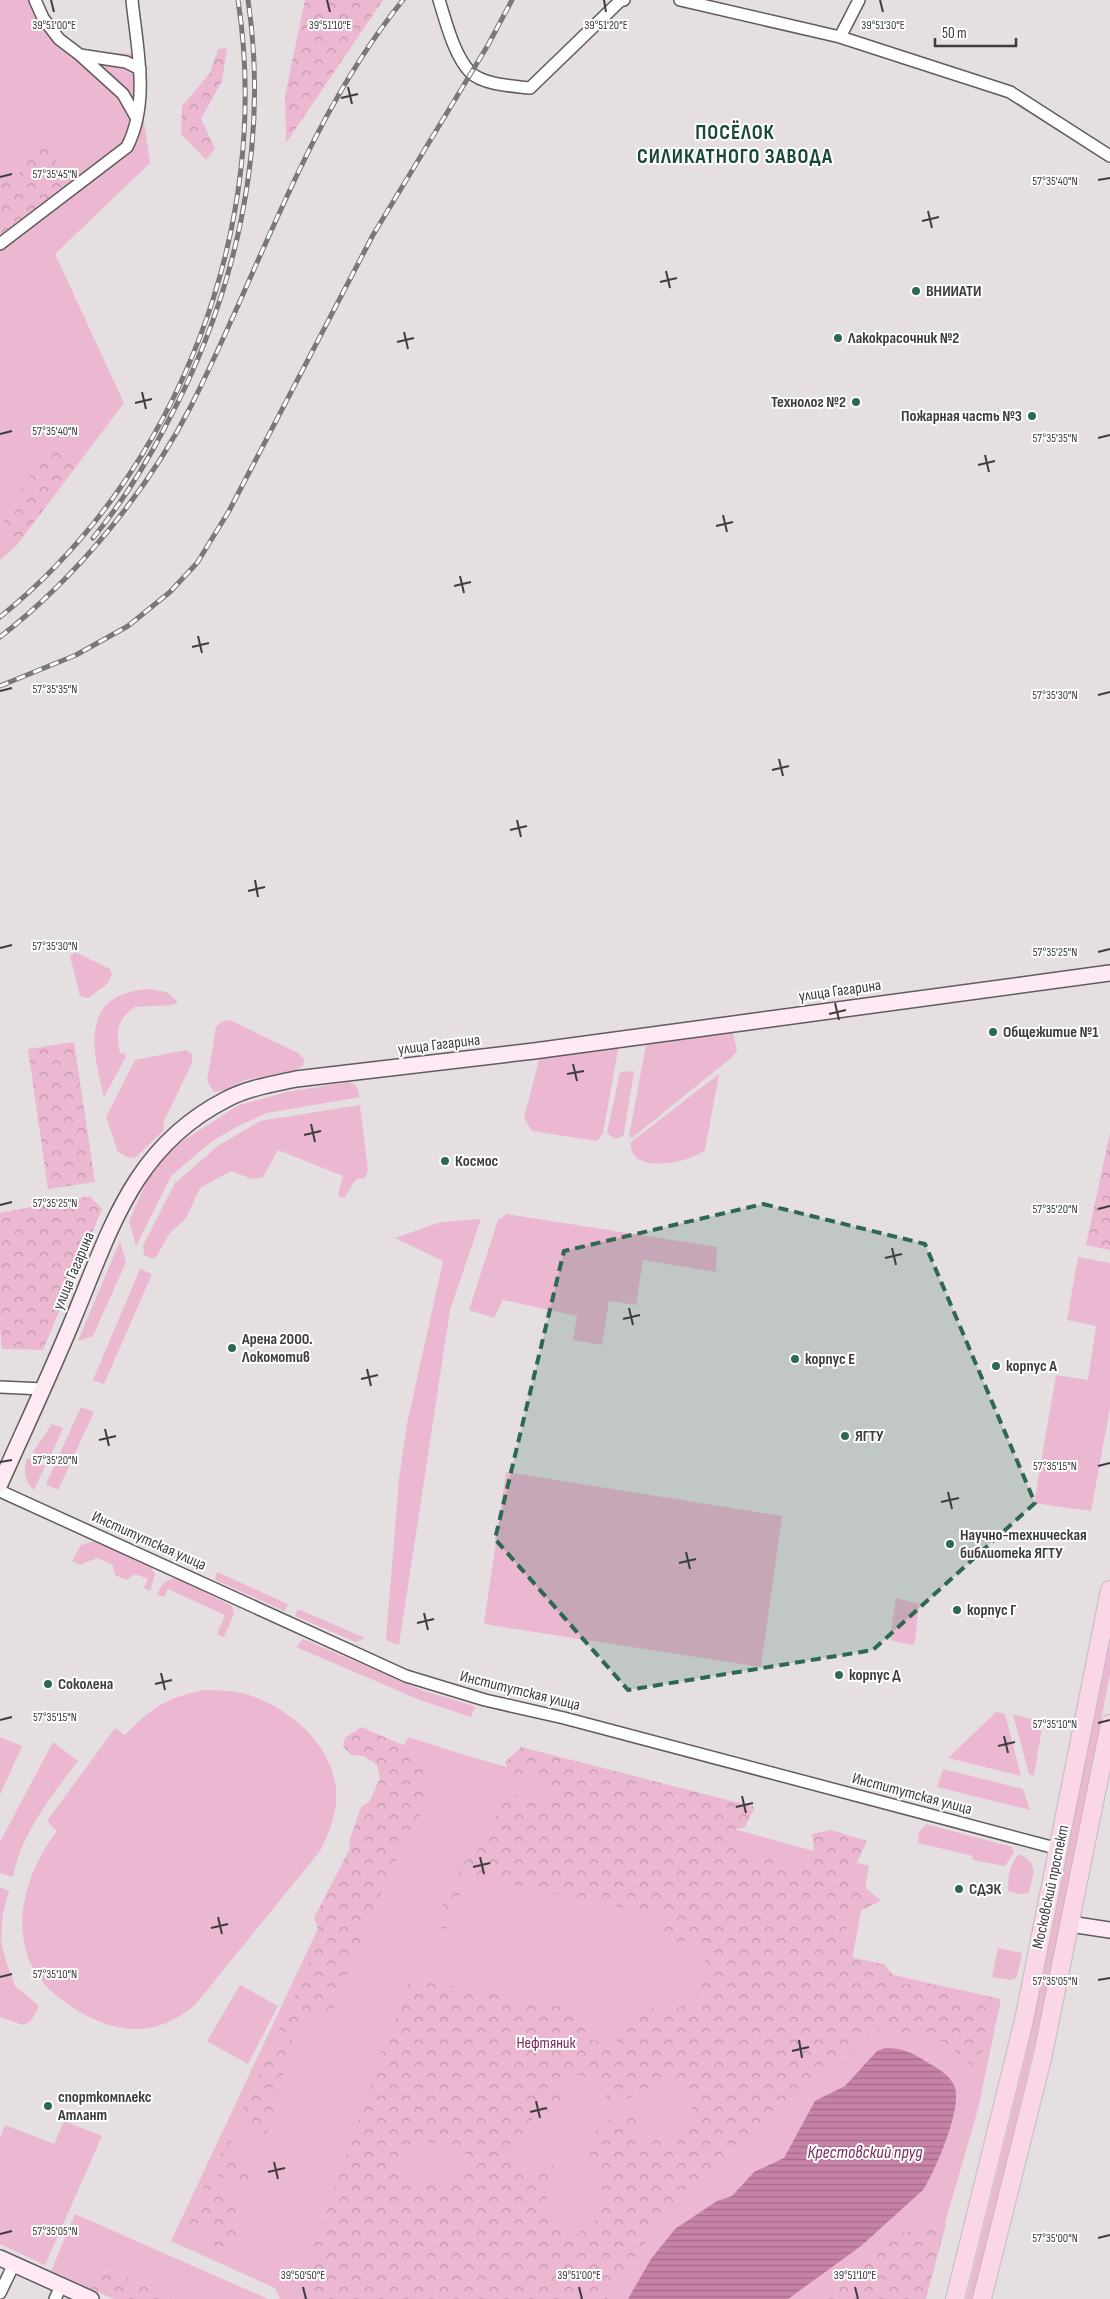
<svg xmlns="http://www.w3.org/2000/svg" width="1110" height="2299" font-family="'Sofia Sans Condensed',sans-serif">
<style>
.green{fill:#ebb7d1}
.forest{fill:url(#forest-crowns);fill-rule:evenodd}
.water{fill:url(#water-rules)}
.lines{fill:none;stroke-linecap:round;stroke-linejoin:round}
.street-casing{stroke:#605b5d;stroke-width:14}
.secondary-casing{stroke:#605b5d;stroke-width:18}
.primary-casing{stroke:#bebdbd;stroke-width:20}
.street{stroke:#fff;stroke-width:11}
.secondary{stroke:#fdeaf4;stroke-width:15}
.primary{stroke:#fbd6e9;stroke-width:18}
.rail-casing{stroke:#7b7779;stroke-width:5}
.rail{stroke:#fff;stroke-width:3;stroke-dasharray:9;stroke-linecap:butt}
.marked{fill:#2c6852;fill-opacity:0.2;stroke:#2c6852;stroke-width:4;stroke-dasharray:10 6;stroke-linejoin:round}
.ticks{fill:none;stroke:#3f3c3d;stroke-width:2}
.poi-dot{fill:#2c6852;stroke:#fff;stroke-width:2}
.labels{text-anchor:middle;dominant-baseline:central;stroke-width:4;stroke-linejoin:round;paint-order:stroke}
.poi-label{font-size:16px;font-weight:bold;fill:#3f3c3d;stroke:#fff;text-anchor:start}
.street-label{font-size:16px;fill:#3f3c3d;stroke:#fff}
.park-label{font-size:16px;fill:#792859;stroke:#fff}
.water-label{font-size:18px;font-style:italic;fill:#7c2b5b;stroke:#fff}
.district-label{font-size:21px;font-weight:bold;letter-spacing:1px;fill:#184837;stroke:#fff}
.ticks-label{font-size:12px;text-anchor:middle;fill:#3f3c3d;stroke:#fff;stroke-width:4;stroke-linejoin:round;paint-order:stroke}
</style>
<defs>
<pattern id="forest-crowns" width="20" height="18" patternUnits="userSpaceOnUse" patternTransform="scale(1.25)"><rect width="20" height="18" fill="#ebb7d1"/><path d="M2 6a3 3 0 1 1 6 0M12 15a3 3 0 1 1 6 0" fill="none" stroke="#c096ab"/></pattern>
<pattern id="water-rules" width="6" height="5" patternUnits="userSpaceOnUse" patternTransform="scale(1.25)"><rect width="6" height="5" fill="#c783a7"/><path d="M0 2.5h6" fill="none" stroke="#a36c89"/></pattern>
</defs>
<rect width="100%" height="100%" fill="#e5dfe2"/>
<path class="green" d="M0,0H36L72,50L134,54L150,163L55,254L124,403L16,546L0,560Z
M75,952L110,969L112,975L107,984L88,998L80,996L70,956Z
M149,989L166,992L178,1002L173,1005L134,1007C116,1022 116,1031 120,1053H124L126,1057L104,1097C92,1048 79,994 149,989Z
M230,1020L298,1053L304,1059L303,1066L296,1070L245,1080L223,1091L214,1092L207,1081L216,1027L221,1022Z
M732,1028L737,1051L731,1058L632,1138L629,1136L647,1040Z
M619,1044L603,1133L597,1141L532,1131L524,1118L539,1060L547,1052Z
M186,1050L192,1054V1063L164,1121L163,1131L136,1157L129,1158L118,1152L106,1117L135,1060Z
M634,1071L624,1133L623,1136L615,1139L607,1133L620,1072Z
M719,1074L705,1150C689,1163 628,1176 631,1142Z
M350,1082L356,1086L360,1097L267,1113L236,1127L211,1142L171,1176L136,1246L129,1221L150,1174L164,1157L181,1142L239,1105L287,1092Z
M360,1105L368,1171L365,1178L356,1179L345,1197L341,1198L338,1194L343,1176L278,1150L263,1177L252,1179L231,1171L200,1188L186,1218L169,1234L157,1256L153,1259L144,1255L143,1246L175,1183L218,1146L260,1121Z
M507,1214L717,1247L716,1272L643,1260L636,1305L609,1301L602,1345L573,1340L577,1316L503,1300L494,1318L469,1310L498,1220Z
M481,1219L450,1310L399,1645L386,1640L399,1479L407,1424L443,1261L395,1238L441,1222Z
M120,1241L126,1262L93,1336L78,1341Z
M1078,1257L1110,1263V1408L1091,1511L1034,1503L1056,1375L1088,1380L1096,1326L1067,1320Z
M140,1269L152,1274L104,1384L93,1380Z
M81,1407L94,1412L58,1490L46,1484Z
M52,1424L63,1428L49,1459L33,1452Z
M27,1458L45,1466L34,1490C24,1481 23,1471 27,1458Z
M506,1472L782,1516L761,1667L484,1624Z
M91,1542H97L150,1567L155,1574L150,1591L144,1588L148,1579L135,1574L126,1580L115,1575L113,1565L97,1558L80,1565L72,1561L81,1545Z
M217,1572L288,1604L285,1611L215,1580Z
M176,1578L232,1606L234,1614L224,1637L217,1634L225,1615L168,1589L164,1597L157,1595C162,1584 164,1580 176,1578Z
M896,1598L919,1604L915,1642L912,1645L893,1641L890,1638Z
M298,1609L365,1638L356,1642L295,1616Z
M303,1639L424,1691L471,1705L475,1707L471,1717L420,1700L296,1647Z
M1110,1641V1675L1040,2023L978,2279L972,2299H966L1026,2055Z
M205,1690C223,1690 240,1691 257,1698C294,1712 332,1747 336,1789C338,1811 330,1831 320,1851L195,2005C154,2040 112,2034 69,2005C53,1994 37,1979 29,1960C12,1916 30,1866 57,1831L47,1821L115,1728L125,1735C151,1708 167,1697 205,1690Z
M996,1712L1005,1714L1021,1776L948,1758Z
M1013,1715L1043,1721L1034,1776L1029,1774Z
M0,1737L22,1746L0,1795Z
M408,1737L471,1757L869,1866L852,1960L889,1974L1001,1999L978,2109L923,2299H280L275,2288L171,2241Z
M53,1742L78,1761C52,1795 21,1834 13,1877L0,1873V1842Z
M943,1769L1023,1789L1030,1810L937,1787Z
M926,1824L1012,1847L1014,1852L1005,1866L972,1860L973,1856L918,1843L919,1832Z
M1019,1854C1040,1865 1033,1872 1029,1893L1018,1894L1008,1891C1008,1877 1009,1864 1019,1854Z
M0,1887L9,1891L3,1913L1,1941L6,1961L15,1986L39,2006L31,2021L23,2025L0,2017Z
M998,1948L1022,1953L1017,1977L1011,1980L992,1977Z
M240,1985L278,2006L248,2064L207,2041Z
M64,2121L102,2136L45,2265L0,2244V2138L5,2125L54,2144Z
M75,2214L268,2299H175L108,2269L91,2289L51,2271Z"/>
<path class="forest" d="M305,0H383L286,143L285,96Z
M227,48L222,81L201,119L215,148L206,160L181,134L182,106L210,73L218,49Z
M39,142L54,152L65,192L0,244V170L16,178Z
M53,444L78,464L16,546L2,516Z
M74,1042L95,1182L48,1189L28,1049Z
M1110,1133V1250L1086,1245Z
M90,1196L102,1209L43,1350L2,1349L0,1327V1213Z
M361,1727L410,1748L428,1767L420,1817L399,1853L362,1937L330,2018L299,2015L266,2137L242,2111L321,1937L314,1918L349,1850L350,1839L361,1807L370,1801L380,1778L377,1765L364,1756L351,1755L343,1746L345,1738Z
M521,1747L755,1807L745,1827L729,1831L730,1845L795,1868L815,1861L812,1834L831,1830L867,1841L851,1875L881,1901L845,1917L849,1957L884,1964L901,1985L924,1982L957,1993L965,2006L979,1995L993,1997L979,2071L944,2042L881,2028L660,2221L607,2299H296L295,2298L410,1977L561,2007L588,2017L591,2040L617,2045V2028L637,2023L642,2006L670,2011L697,1999L706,1957L687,1940L659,1949L663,1936L664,1917L468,1875L446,1930L434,1924L460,1867L491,1836L499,1802L509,1793L548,1802L550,1785L511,1776L505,1762ZM581,2074L605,2091L608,2111L663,2079C687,2087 692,2100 695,2124L647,2144L636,2133L638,2121L625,2110L598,2126L587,2163L597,2172L601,2215L575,2236L542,2213L557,2170L550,2164L527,2177L513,2165L514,2142L532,2132V2117L561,2109L560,2096L564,2082ZM422,2141L446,2145L467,2154L461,2174C439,2184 421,2187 400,2173L403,2146Z
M229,2138L244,2162L251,2181L220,2178L213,2168Z
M206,2183L241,2209L237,2251L216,2250L208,2228L195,2235L183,2230Z
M946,2224L926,2299H816L902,2233Z
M108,2269L175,2299H114L91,2289Z"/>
<path class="water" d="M885,2048C901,2048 912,2052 925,2061C935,2067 948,2073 954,2085C964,2106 935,2171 923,2190L861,2246L788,2299H628L651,2259L675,2229L717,2201L732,2196L754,2172L784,2158L815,2101L845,2086L877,2051Z"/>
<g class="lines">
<defs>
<path id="street" d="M35,0L43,18L59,39L80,55L126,62L140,69
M439,0C446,22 454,55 470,72C483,85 513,86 530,88L620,1L624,0
M680,0L840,37L1010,92L1110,156
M840,37L859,0
M80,55L123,94L136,117
M0,244L127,147C150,102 137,49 132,0
M0,1387L43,1389
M0,1491L406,1676L485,1700L564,1718L1059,1849
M0,2293L14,2264
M55,2299L61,2286"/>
<path id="secondary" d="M0,1484C25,1428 51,1373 74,1317C111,1228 134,1146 227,1099C248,1088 273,1084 296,1079L534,1051L1110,973
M1070,1924L1110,1930
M0,2258L91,2299"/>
<path id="primary" d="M955,2299L1024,2020L1110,1590
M982,2299L1042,2059L1110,1724"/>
</defs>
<use href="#street" class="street-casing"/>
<use href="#secondary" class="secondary-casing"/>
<use href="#primary" class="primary-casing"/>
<use href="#street" class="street"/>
<use href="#secondary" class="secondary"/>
<use href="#primary" class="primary"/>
<defs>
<path id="rail" d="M93,538C121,504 145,466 165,427C235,298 270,147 248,0
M0,617C178,474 273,226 238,0
M0,637C76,578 147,492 191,406C260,270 306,120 403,0
M0,686L76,655L128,626L170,592L197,563L229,511L373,235L488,45L512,0"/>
</defs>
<use href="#rail" class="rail-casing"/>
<use href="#rail" class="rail"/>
</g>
<path class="marked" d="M763,1204L925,1244L1035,1503L873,1650L628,1690L495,1539L564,1251Z"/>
<path class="ticks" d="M51,0L54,12M327,0L330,12M604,0L606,12M880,0L883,12M348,87L352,104M341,98L358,94M0,177L12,174M1098,180L1110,178M928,211L932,228M922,221L939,217M666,271L670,288M660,282L677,278M404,332L408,349M397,342L414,338M142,392L146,409M135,403L152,399M0,434L12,431M1098,438L1110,435M985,455L989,472M978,465L995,461M723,515L727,532M716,526L733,522M460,576L464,593M454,586L471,582M198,636L202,653M192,647L209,643M0,691L12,688M1098,695L1110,692M779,759L783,776M772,770L789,766M517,820L521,837M510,830L527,826M255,880L258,897M248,891L265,887M0,948L12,945M1098,952L1110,949M835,1003L839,1020M829,1014L846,1010M573,1064L577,1081M567,1074L584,1071M311,1124L315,1142M304,1135L321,1131M0,1205L12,1202M1098,1209L1110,1206M892,1248L896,1265M885,1258L902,1254M629,1308L633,1325M623,1319L640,1315M367,1369L371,1386M361,1379L378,1375M105,1429L109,1446M99,1440L116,1436M0,1462L12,1460M1098,1466L1110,1463M948,1492L952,1509M941,1502L959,1498M686,1552L690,1569M679,1563L696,1559M424,1613L428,1630M417,1623L434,1619M161,1673L165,1690M155,1684L172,1680M0,1720L12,1717M1098,1723L1110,1720M1004,1736L1008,1753M998,1746L1015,1742M742,1796L746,1813M736,1807L753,1803M480,1857L484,1874M473,1867L490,1863M218,1917L222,1934M211,1928L228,1924M0,1977L12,1974M1098,1980L1110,1978M799,2040L802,2058M792,2051L809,2047M536,2101L540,2118M530,2112L547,2108M274,2162L278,2179M268,2172L285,2168M0,2234L12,2231M1098,2238L1110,2235M303,2287L306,2299M579,2287L582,2299M855,2287L858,2299"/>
<g class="poi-dot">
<circle cx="916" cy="291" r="5"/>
<circle cx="838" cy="338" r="5"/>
<circle cx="856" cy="402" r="5"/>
<circle cx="1032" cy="416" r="5"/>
<circle cx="993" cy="1032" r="5"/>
<circle cx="445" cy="1161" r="5"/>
<circle cx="232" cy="1348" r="5"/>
<circle cx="795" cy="1359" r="5"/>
<circle cx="996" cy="1366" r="5"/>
<circle cx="845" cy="1436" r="5"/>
<circle cx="950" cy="1544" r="5"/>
<circle cx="957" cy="1610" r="5"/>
<circle cx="839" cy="1675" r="5"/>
<circle cx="48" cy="1684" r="5"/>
<circle cx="959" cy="1889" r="5"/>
<circle cx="48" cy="2106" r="5"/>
</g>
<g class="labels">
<g class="poi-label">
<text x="926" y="291">ВНИИАТИ</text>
<text x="848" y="338">Лакокрасочник №2</text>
<text x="846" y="402" text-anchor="end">Технолог №2</text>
<text x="1022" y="416" text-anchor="end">Пожарная часть №3</text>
<text x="1003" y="1032">Общежитие №1</text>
<text x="455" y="1161">Космос</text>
<text x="242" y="1339">Арена 2000.<tspan x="242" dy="18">Локомотив</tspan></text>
<text x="805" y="1359">корпус Е</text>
<text x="1006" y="1366">корпус А</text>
<text x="855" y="1436">ЯГТУ</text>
<text x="960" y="1535">Научно-техническая<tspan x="960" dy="18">библиотека ЯГТУ</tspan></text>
<text x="967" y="1610">корпус Г</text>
<text x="849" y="1675">корпус Д</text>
<text x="58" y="1684">Соколена</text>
<text x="969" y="1889">СДЭК</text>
<text x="58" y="2097">спорткомплекс<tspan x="58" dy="18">Атлант</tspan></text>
</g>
<g class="street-label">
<text transform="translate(840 991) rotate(-8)">улица Гагарина</text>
<text transform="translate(439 1045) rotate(-7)">улица Гагарина</text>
<text transform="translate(74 1271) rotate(-67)">улица Гагарина</text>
<text transform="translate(149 1541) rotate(24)">Институтская улица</text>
<text transform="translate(520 1691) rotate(14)">Институтская улица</text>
<text transform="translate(912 1794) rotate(15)">Институтская улица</text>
<text transform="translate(1051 1887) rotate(-78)">Московский проспект</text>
</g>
<g class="park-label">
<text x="546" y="2043">Нефтяник</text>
</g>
<g class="water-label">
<text x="865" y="2152">Крестовский пруд</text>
</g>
<g class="district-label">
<text x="735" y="132">ПОСЁЛОК<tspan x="735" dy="24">СИЛИКАТНОГО ЗАВОДА</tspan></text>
</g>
</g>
<g class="ticks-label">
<text x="54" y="29">39°51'00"E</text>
<text x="330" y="29">39°51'10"E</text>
<text x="606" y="29">39°51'20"E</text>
<text x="883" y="29">39°51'30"E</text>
<text x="55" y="178">57°35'45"N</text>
<text x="1055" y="185">57°35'40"N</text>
<text x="55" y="435">57°35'40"N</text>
<text x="1055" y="442">57°35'35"N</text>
<text x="55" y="693">57°35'35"N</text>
<text x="1055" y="699">57°35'30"N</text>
<text x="55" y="950">57°35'30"N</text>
<text x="1055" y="956">57°35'25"N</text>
<text x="55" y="1207">57°35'25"N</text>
<text x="1055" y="1213">57°35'20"N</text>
<text x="55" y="1464">57°35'20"N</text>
<text x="1055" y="1470">57°35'15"N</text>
<text x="55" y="1721">57°35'15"N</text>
<text x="1055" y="1728">57°35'10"N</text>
<text x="55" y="1978">57°35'10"N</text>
<text x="1055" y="1985">57°35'05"N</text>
<text x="55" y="2235">57°35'05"N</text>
<text x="1055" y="2242">57°35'00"N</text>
<text x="303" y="2279">39°50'50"E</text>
<text x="579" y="2279">39°51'00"E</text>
<text x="855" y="2279">39°51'10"E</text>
</g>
<path d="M935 38v8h81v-8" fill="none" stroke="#3f3c3d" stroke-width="2.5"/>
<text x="942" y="38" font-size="15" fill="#3f3c3d" stroke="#ffffff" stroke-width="4" paint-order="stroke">50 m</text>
</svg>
